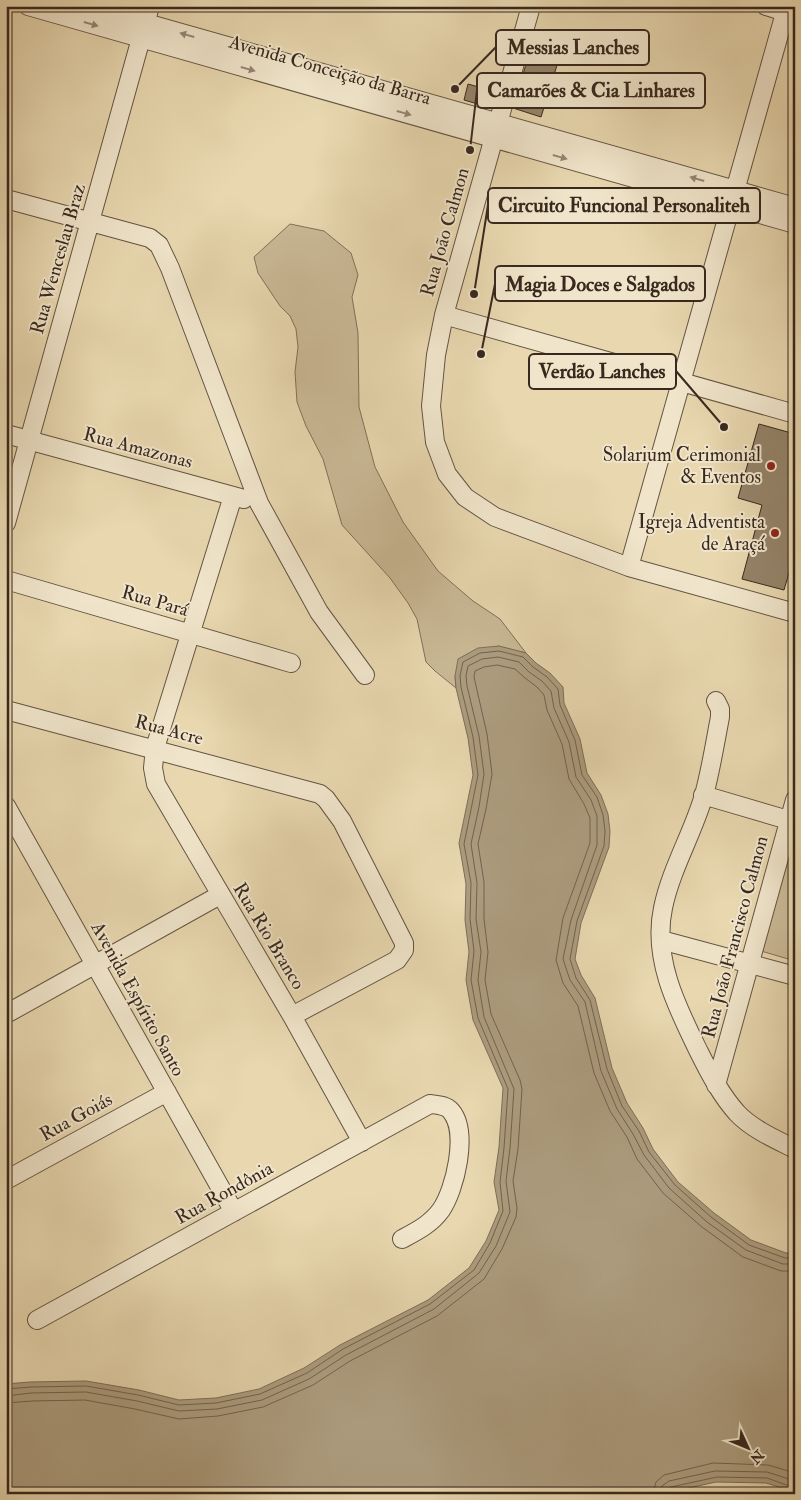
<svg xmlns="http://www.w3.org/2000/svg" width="801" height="1500" font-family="'IM FELL Double Pica',serif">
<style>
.green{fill:#cab996;stroke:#81705a}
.water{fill:#ac9c7e;stroke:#7e6e58}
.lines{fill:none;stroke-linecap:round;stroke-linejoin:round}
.shore{stroke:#72624e;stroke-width:1}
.building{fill:#948369;stroke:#38281e}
.minor-casing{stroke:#645442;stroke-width:20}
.minor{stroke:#f0e5cb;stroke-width:18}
.oneway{fill:#948674}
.poi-dot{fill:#8f2418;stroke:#f0e5cb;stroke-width:2}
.labels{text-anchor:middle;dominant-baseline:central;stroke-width:4;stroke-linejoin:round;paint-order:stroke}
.street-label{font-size:19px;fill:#38281e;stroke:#f0e5cb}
.poi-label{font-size:19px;fill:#38281e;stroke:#f0e5cb;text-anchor:end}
.leader{fill:none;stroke:#38281e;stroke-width:2}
.callout-dot{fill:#38281e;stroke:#f0e5cb;stroke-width:2}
.callout{fill:#f0e5cb;stroke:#38281e;stroke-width:2}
.callout-label{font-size:20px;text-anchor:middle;font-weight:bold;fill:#38281e}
</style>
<rect width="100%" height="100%" fill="#e8d7af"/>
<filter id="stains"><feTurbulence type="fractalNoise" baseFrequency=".004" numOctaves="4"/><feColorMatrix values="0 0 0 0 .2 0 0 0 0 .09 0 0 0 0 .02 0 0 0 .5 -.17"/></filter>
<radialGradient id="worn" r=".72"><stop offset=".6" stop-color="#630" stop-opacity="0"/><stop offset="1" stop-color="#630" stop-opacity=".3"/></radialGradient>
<path class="green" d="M290,224L324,231L351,253L358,275L352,297L358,333L359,407L375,467L403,522L438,571L473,601L500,619L526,653L498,646L455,676L456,688L435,671L426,662L417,619L408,603L390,578L342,525L323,459L306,426L297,402L295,372L298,347L296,329L290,316L280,306L258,273L254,257Z
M795,837V961L761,951Z"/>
<path class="water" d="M499,646L526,653L536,663L550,673L563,687L564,703L580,739L587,773L601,795L608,814L610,831L609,847L581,923L575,959L581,975L595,998L612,1068L627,1103L643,1128L653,1149L678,1182L714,1213L751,1240L786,1253H795V1492L766,1483L716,1482L661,1494H6V1384L30,1382L86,1381L139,1390L179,1400L216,1398L259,1389L304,1368L340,1345L428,1300L469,1268L486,1241L499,1210L494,1182L499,1147L503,1088L473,1020L466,980L469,952L465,920L466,884L459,843L473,775L468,738L456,688L455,676L458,659L478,648Z"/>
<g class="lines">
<path class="shore" d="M6,1389L31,1387L86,1386L138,1395L179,1405L216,1403L260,1394L307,1373L343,1349L430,1304L474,1270L490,1243L503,1211L500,1182L504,1148L508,1089L478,1018L471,980L474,951L470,919L471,883L464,844L478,775L473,737L461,687L460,676L463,662L480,653L499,651L523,657L533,667L547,677L558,689L560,705L575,740L582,775L597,797L603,815L605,831L604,846L577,921L570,959L576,978L590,1000L607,1069L622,1106L639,1131L649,1152L675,1185L711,1217L749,1245L785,1258H795
M6,1396L31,1393L86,1392L137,1401L179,1411L217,1409L262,1400L309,1379L346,1355L434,1309L479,1273L496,1246L510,1212L506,1181L510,1148L514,1089L484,1017L478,980L481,952L476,919L477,883L471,844L479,807L484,774L479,736L467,686L466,676L468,666L482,659L498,657L519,662L529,672L542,681L551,691L554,708L569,742L576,777L591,800L597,816V845L571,920L563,959L570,980L585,1002L601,1071L617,1109L633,1134L644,1155L669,1188L707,1222L746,1250L783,1264H795
M6,1403L32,1401L85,1400L135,1409L179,1419L218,1416L263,1407L313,1385L350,1361L437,1316L484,1279L502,1249L516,1217L517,1208L513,1181L518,1149L522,1089L520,1080L491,1014L485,980L488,952L484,919V882L478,844L486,809L492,774L487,734L474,677L475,671L484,667L497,665L515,669L525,678L537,687L544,695L547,710L562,744L569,779L584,804L590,818V843L563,918L556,960L563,983L578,1006L594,1073L610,1111L627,1137L637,1159L663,1193L702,1227L743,1257L781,1271H795
M653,1494L656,1482L664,1475L713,1463L768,1465L795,1473
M661,1494L662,1486L669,1481L715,1471L767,1472L795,1481
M667,1494L668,1489L671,1487L717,1477L767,1478L795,1488"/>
</g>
<path class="building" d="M529,54L558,62L541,117L513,108Z
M468,84L493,91L488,107L464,100Z
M759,424L795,434V552L784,590L742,579L762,505L738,498Z"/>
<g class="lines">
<defs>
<path id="minor" d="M28,6L795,224
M86,6L795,207
M531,6L444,315L436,355L431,406L435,442L447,474L465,497L495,517L629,567L795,613
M766,6L795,15
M6,199L150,238L159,245L170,268L259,503L319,612L365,675
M444,315L795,414
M6,434L244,499
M233,496L155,748L153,768L156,784L292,1016L362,1142
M6,523L150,6
M629,567L787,6
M6,580L291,663
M716,701L720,709V717C715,743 711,769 704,795C693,833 671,869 663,908C652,959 678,1009 699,1052C710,1074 721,1095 737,1113C752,1129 775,1139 795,1149
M6,710L320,794L326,799L342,821L404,943V950L397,960L292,1016
M703,795L795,822
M6,806L234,1212
M661,940L795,976
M6,1014L220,895
M716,1085L795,800
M6,1180L167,1092
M37,1320L430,1104C438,1105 446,1105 451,1111C469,1132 455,1190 441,1210C431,1224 417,1231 402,1239"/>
</defs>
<use href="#minor" class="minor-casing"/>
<use href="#minor" class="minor"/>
</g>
<defs><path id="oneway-solid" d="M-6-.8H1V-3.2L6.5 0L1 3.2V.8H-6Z" transform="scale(1.25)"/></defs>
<g class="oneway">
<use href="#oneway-solid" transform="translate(91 24) rotate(16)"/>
<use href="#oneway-solid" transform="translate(187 35) rotate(-164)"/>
<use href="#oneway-solid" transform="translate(248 69) rotate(16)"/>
<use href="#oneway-solid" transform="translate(404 113) rotate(16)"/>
<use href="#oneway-solid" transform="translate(560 157) rotate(16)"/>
<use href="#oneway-solid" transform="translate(697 179) rotate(-164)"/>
</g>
<g class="poi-dot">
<circle cx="771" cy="466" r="5"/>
<circle cx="775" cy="533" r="5"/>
</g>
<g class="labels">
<g class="street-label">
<text transform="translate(330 70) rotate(16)">Avenida Conceição da Barra</text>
<text transform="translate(445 232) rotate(-74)">Rua João Calmon</text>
<text transform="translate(58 259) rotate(-74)">Rua Wenceslau Braz</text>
<text transform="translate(138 448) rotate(15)">Rua Amazonas</text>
<text transform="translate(155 601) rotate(16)">Rua Pará</text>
<text transform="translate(169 730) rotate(15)">Rua Acre</text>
<text transform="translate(269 936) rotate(59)">Rua Rio Branco</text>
<text transform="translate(735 937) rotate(-75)">Rua João Francisco Calmon</text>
<text transform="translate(138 999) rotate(61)">Avenida Espírito Santo</text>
<text transform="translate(76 1117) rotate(-29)">Rua Goiás</text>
<text transform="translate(224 1193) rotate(-29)">Rua Rondônia</text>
</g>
<g class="poi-label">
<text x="761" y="455">Solarium Cerimonial<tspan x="761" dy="22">&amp; Eventos</tspan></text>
<text x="765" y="522">Igreja Adventista<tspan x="765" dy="22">de Araçá</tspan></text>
</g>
</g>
<path class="leader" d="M455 89L496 47M470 150L477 90M474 294L488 205M481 354L495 284M724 427L676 371"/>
<g class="callout-dot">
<circle cx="455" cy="89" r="5"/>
<circle cx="470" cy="150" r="5"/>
<circle cx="474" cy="294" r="5"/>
<circle cx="481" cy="354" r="5"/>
<circle cx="724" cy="427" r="5"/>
</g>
<g class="callout">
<rect x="496" y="30" width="153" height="35" rx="5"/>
<rect x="477" y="73" width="228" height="35" rx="5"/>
<rect x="488" y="188" width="272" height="35" rx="5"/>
<rect x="495" y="266" width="210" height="35" rx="5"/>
<rect x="529" y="354" width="147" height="35" rx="5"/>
</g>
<g class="callout-label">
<text x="573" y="54">Messias Lanches</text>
<text x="591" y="97">Camarões &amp; Cia Linhares</text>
<text x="624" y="212">Circuito Funcional Personaliteh</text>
<text x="600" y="291">Magia Doces e Salgados</text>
<text x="602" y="378">Verdão Lanches</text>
</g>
<rect width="801" height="1500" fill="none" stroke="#e8d7af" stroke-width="25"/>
<rect x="8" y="8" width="786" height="1485" fill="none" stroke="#38281e" stroke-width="2.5"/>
<rect x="12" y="12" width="776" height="1475" fill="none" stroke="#38281e"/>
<g transform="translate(748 1448) rotate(134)" stroke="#f0e5cb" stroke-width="4" paint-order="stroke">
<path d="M0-4L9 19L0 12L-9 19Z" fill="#38281e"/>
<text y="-8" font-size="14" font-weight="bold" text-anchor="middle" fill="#38281e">N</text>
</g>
<rect width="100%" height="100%" filter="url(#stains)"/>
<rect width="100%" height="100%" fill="url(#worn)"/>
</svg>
